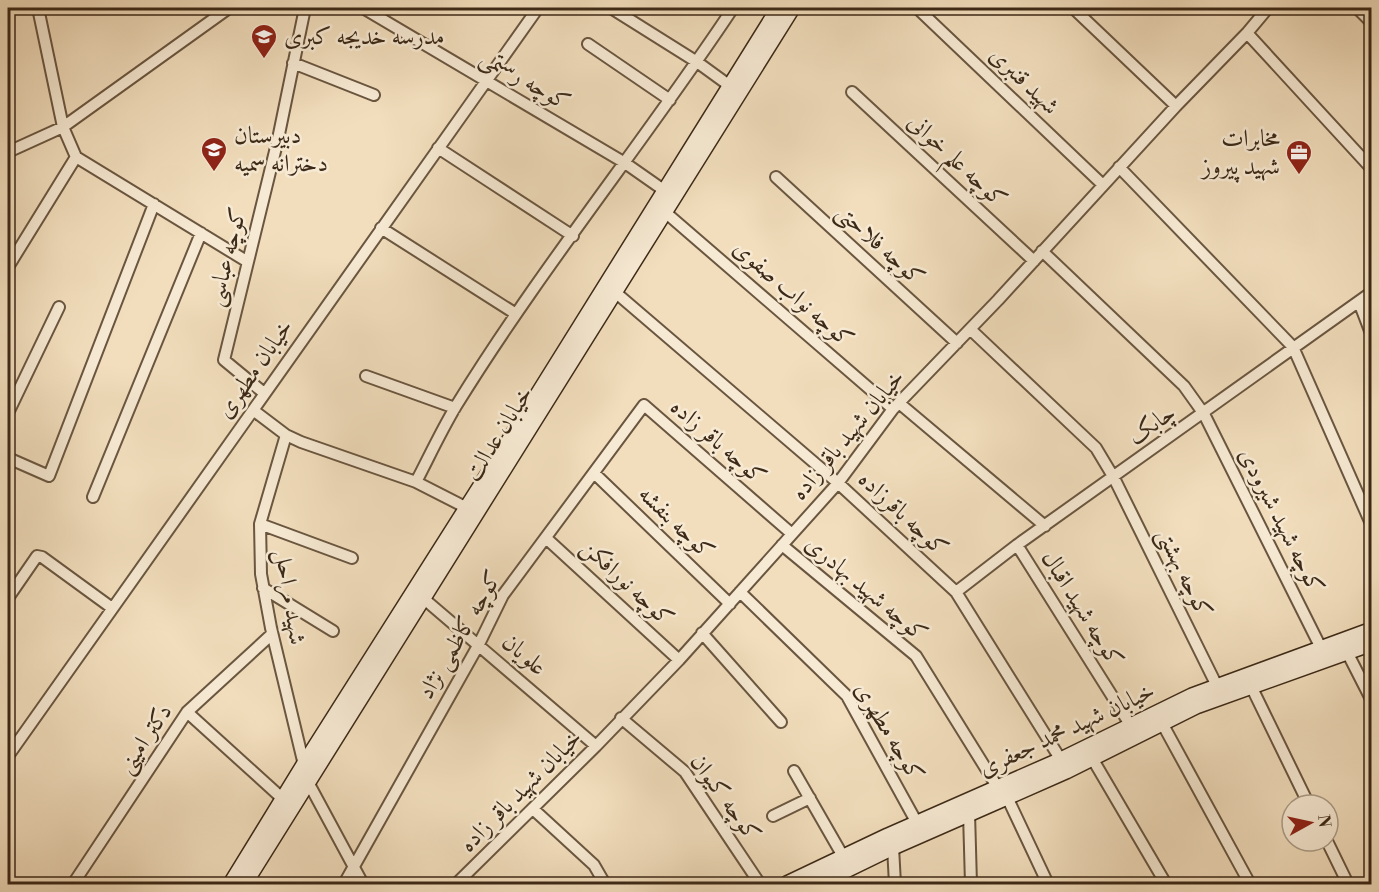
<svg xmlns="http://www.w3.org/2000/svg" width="1379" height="892" font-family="'Libre Bodoni',Amiri,serif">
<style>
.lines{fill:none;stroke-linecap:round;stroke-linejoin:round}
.street-casing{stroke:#6a5640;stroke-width:14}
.secondary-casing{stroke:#3c2917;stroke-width:18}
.street{stroke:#f7ead4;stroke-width:10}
.secondary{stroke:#f7ead4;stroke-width:15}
.labels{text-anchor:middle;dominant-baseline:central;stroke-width:5;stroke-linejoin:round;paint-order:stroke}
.poi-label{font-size:24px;fill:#3c2917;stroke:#f7ead4;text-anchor:start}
.street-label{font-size:24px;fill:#3c2917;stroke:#f7ead4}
</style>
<rect width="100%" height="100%" fill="#f2debd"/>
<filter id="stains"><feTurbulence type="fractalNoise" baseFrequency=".00333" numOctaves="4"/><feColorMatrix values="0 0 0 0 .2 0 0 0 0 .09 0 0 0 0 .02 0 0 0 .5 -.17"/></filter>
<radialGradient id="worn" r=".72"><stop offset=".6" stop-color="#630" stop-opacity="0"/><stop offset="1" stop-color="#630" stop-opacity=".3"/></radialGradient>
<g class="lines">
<defs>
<path id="street" d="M38,8L63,127L76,157L248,262
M363,8L625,163L665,191
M611,8L697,62L730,86
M917,8L1103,185
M1073,8L1176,106
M1357,8L1372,23
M1247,33L1372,169
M588,44L670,100
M293,63L374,95
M852,92L1034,261
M438,148L573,236
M8,152L63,127L229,8
M1119,167L1293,347L1372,526
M776,177L957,343
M665,212L893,409
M381,228L516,314
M1042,251L1184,386L1204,414L1321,648
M8,267L76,157
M615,292L838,483L956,592L1061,760
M1359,302L1372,336
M970,329L1096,448L1114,478L1217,686
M366,376L455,408
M264,393L224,360L278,139L305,8
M899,403L1045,526
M253,410L286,435L301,442L416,482L467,508
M8,413L59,307
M286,435L260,524L261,574L271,628L304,765
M8,458L49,476L154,204
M594,473L730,604
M416,482C429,457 441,431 456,406C541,268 644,142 733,8
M93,497L201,233
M260,524L352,558
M546,538L679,660
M782,545L916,656L998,788
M1017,545L1131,726
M263,588L333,631
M740,592L847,696L917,823
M956,592L1017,545L1372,292
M8,598L37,556L42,557L112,608
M423,598L596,746
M702,633L781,722
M1347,652L1372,701
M1251,686L1309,805
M187,712L284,800
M621,718L685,772L760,884
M1162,723L1250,884
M8,756L538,8
M1092,758L1166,884
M794,771L844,858
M308,782L363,884
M1007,797L1048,884
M533,809L594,865L605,884
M969,813L971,884
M773,816L810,798
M1327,841L1348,884
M893,847L895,884
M73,884L187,712L272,634
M344,884L479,644L503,595L644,405L792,534
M456,884L596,746L679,660L838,483L893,409L998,300L1176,106L1247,33L1268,8"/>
<path id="secondary" d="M231,884L304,765L491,470L779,8
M244,884L792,8
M787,884L888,836L1061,760L1192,696L1372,630
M817,884L893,847L1066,771L1196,706L1372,643"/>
</defs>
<use href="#street" class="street-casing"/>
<use href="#secondary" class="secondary-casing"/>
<use href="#street" class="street"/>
<use href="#secondary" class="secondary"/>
</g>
<defs>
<symbol id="school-pin" viewBox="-11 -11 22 30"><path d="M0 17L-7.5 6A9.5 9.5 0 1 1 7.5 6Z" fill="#8f2418" stroke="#f7ead4"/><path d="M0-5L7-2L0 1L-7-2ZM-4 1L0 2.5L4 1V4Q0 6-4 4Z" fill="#fff"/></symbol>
<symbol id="office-pin" viewBox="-11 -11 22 30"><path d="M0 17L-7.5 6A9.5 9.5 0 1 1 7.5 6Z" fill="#8f2418" stroke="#f7ead4"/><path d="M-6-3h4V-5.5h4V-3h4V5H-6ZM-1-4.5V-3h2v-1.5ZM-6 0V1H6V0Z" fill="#fff"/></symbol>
</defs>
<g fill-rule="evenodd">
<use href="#school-pin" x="249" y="22" width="30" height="40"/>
<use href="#school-pin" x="199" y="135" width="30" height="40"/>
<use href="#office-pin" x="1284" y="138" width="30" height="40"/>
</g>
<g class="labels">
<g class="poi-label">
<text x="284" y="37">مدرسه خدیجه کبری</text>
<text x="234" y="136">دبیرستان<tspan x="234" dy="28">دخترانه سمیه</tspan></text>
<text x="1280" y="139" text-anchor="end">مخابرات<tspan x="1280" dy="28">شهید پیروز</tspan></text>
</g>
<g class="street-label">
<text transform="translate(525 80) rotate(30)">کوچه رستمی</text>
<text transform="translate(1024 81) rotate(44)">شهید قنبری</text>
<text transform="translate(957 161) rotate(43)">کوچه علم خوانی</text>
<text transform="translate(880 245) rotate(42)">کوچه فلاحتی</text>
<text transform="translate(227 257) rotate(-76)">کوچه عباسی</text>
<text transform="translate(793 294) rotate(41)">کوچه نواب صفوی</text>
<text transform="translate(255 369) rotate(-55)">خیابان مطهری</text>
<text transform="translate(1152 425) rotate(-35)">چابک</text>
<text transform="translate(499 434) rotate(-58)">خیابان عدالت</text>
<text transform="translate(848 435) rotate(-50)">خیابان شهید باقر زاده</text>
<text transform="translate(718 442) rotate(41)">کوچه باقر زاده</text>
<text transform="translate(903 514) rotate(43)">کوچه باقرزاده</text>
<text transform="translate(1281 521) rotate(63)">کوچه شهید شیرودی</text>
<text transform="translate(676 523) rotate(44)">کوچه بنفشه</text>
<text transform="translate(1184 573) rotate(64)">کوچه بهشتی</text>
<text transform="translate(627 583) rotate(43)">کوچه نورافکن</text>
<text transform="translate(866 589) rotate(40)">کوچه شهید بهادری</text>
<text transform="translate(290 597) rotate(81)">شهید مراحل</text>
<text transform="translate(1082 609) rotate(58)">کوچه شهید اقبال</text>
<text transform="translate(460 635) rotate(-60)">کوچه کاظمی نژاد</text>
<text transform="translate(524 655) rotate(41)">علویان</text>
<text transform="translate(1067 730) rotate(-25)">خیابان شهید محمد جعفری</text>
<text transform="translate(889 732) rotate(59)">کوچه مطهری</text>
<text transform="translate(145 739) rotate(-56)">دکتر امینی</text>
<text transform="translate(521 791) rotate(-45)">خیابان شهید باقر زاده</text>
<text transform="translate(725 798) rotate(54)">کوچه کیوان</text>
</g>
</g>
<rect width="1379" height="892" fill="none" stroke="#f2debd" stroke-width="30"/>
<rect x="9" y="9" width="1361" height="874" fill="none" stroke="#3c2917" stroke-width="3"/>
<rect x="15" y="15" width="1349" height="862" fill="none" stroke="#3c2917" stroke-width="1.5"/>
<g transform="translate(1310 823) rotate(82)"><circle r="28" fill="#f7ead4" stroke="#ac9d88" stroke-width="1.5"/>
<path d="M0-4.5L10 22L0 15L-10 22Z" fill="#8f2418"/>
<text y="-9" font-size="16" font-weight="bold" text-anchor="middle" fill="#3c2917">N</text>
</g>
<rect width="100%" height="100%" filter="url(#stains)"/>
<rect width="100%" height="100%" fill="url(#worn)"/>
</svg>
